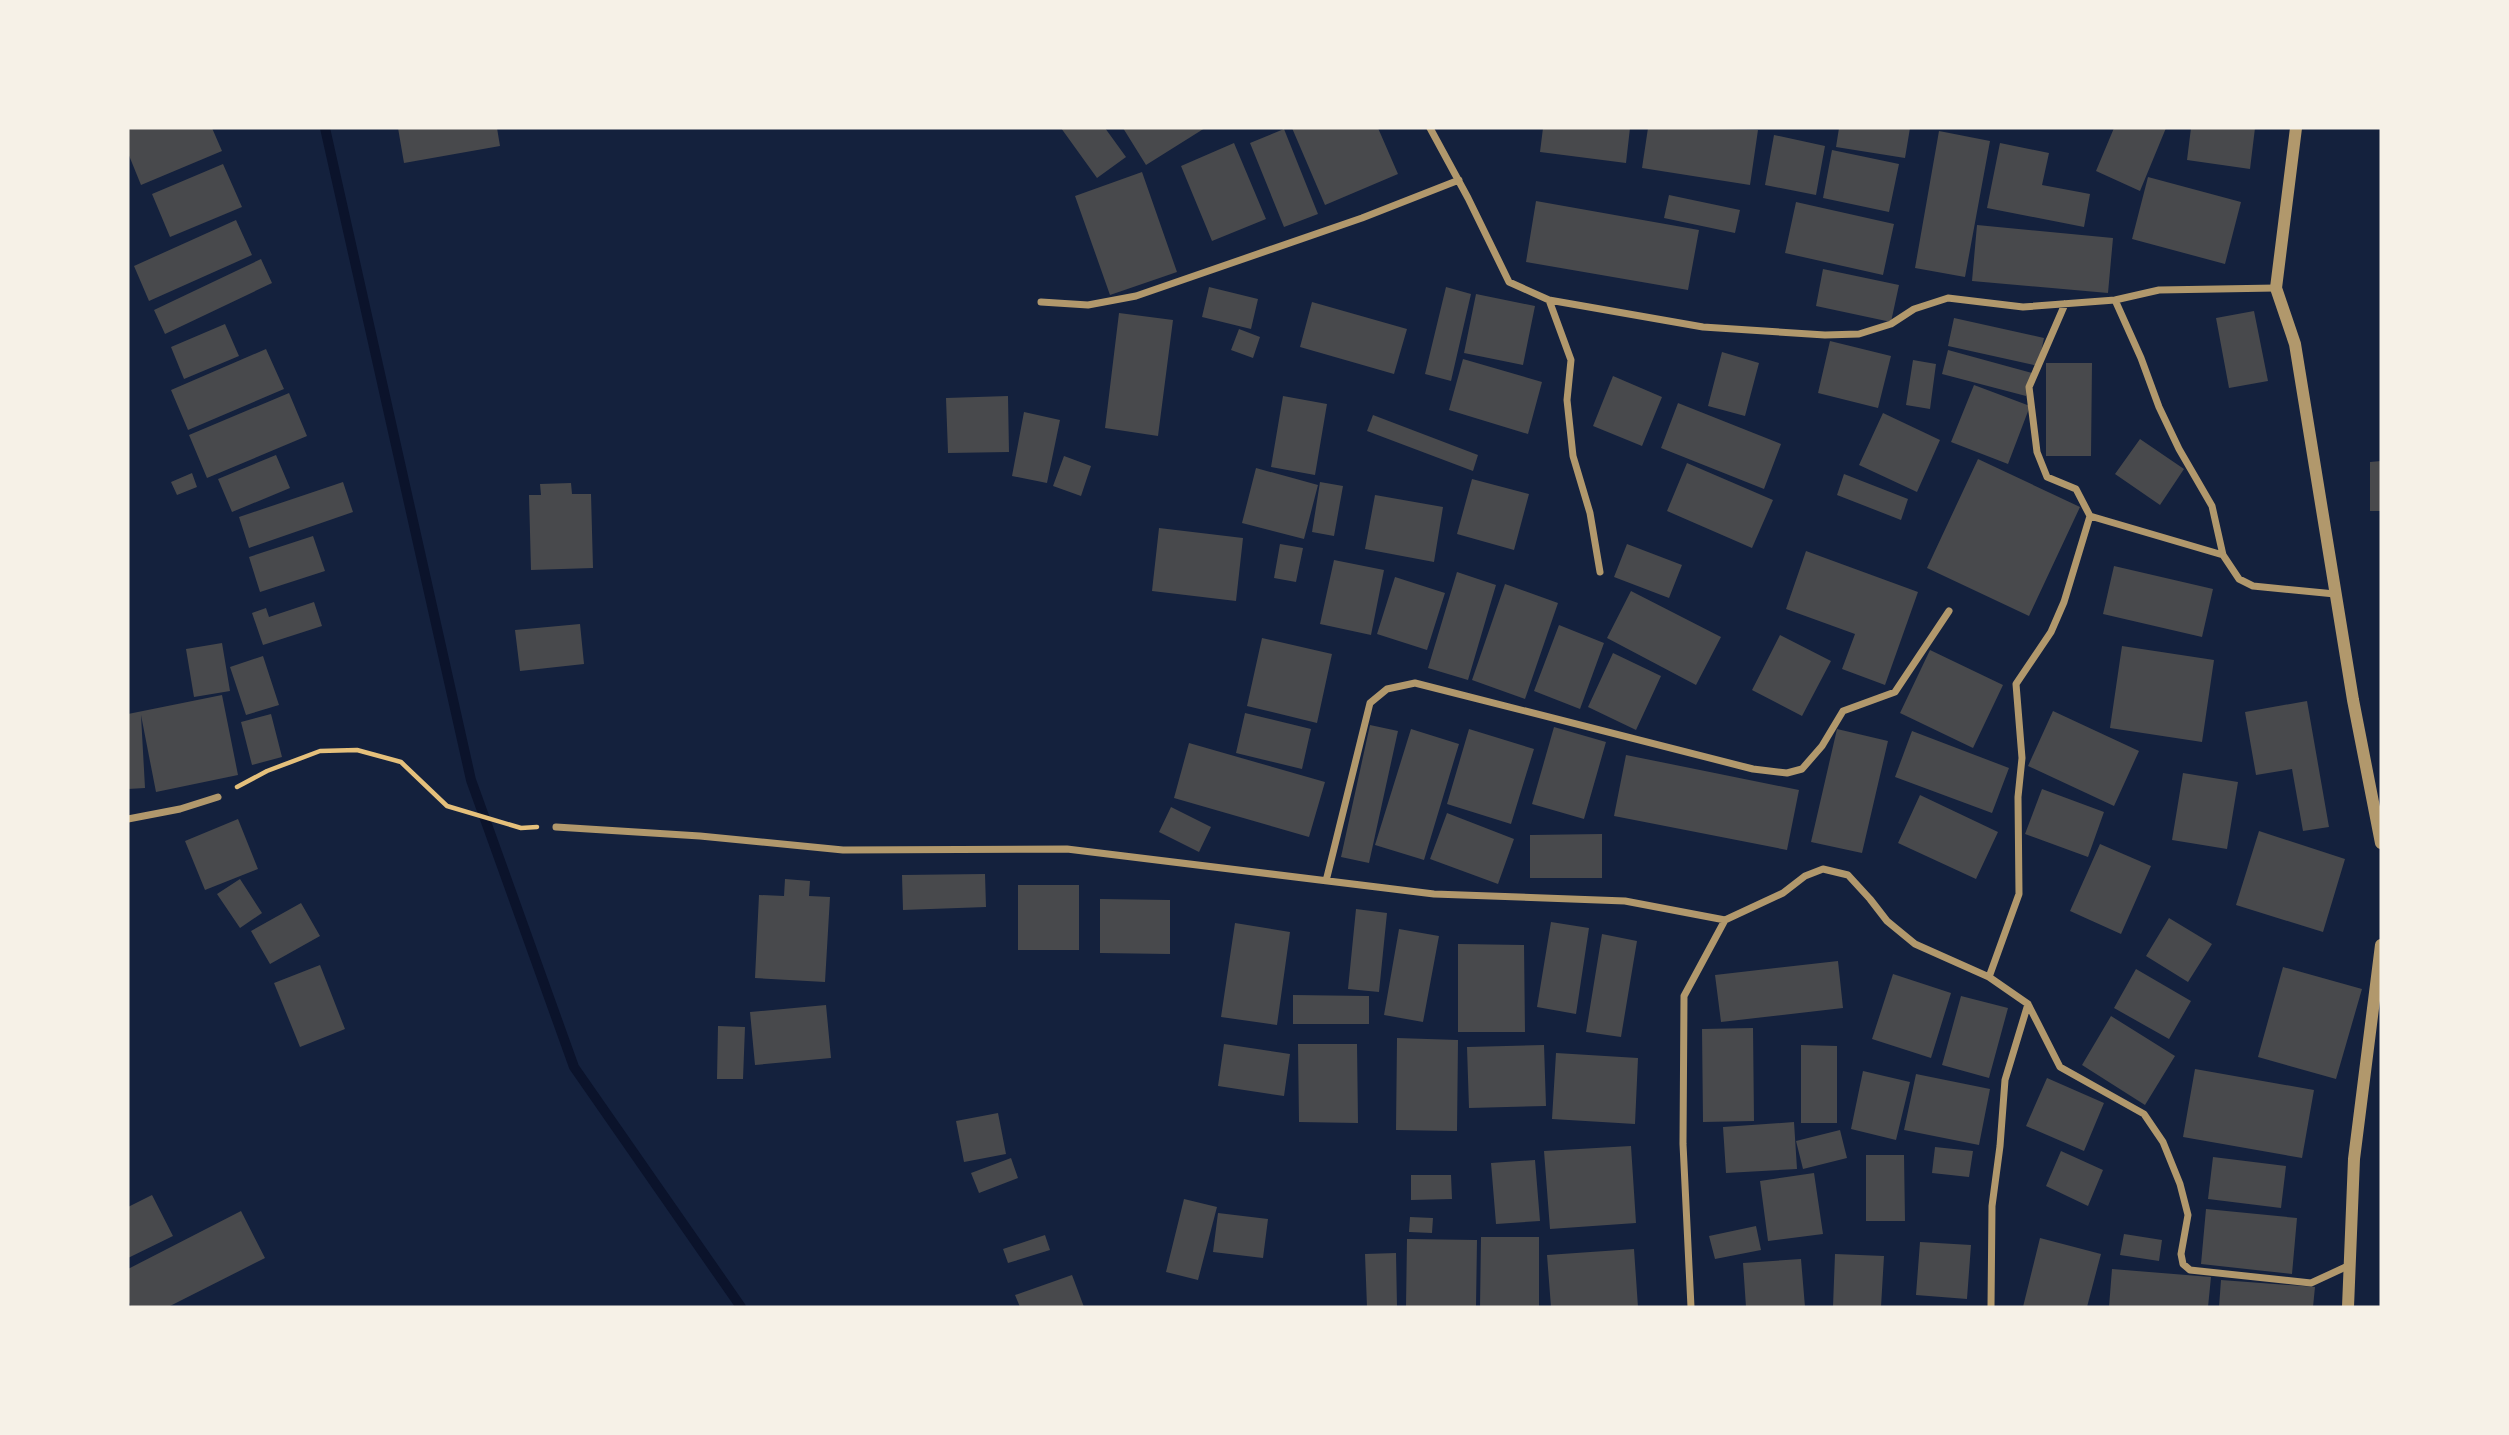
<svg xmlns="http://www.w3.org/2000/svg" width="2509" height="1435" font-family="'Times New Roman',serif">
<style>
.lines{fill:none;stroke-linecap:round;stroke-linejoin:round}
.stream{stroke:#0b132b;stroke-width:10}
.building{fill:#48494c}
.path{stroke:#e5c07b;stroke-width:4.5}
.minor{stroke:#b1986c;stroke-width:7}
.tertiary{stroke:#b1986c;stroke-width:12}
</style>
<rect width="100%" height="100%" fill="#14213d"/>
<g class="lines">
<path class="stream" d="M325,128L471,780L574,1067L741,1307"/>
</g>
<path class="building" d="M128,128H212L222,151L141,185L128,153Z
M398,128H497L500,146L404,163Z
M1061,128H1105L1126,157L1097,178Z
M1123,128H1205L1146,165Z
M1292,128H1378L1398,174L1325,205Z
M1543,128H1630L1626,163L1540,152Z
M1648,128L1758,130L1750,185L1642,168Z
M1839,128H1910L1905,158L1836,147Z
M2114,128H2166L2140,191L2096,171Z
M2191,128H2255L2250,169L2187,160Z
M1284,129L1318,214L1284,227L1250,143Z
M1939,131L1990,141L1965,277L1915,268Z
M1774,135L1825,146L1816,195L1765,185Z
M1234,143L1266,219L1212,241L1181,166Z
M2000,143L2049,153L2042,185L2090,194L2084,227L1987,208Z
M1832,150L1899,164L1889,212L1823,198Z
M223,164L242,207L170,237L152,194Z
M1142,172L1177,272L1110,295L1075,196Z
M2148,177L2241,202L2225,264L2132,239Z
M1669,195L1740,210L1735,233L1664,218Z
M1536,201L1699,230L1688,290L1526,262Z
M1796,202L1894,224L1883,275L1785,253Z
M236,220L252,255L149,301L134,266Z
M1977,225L2113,238L2108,293L1972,281Z
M261,259L272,283L165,334L154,310Z
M1823,269L1899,285L1891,322L1816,306Z
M1209,287L1258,299L1251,329L1202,317Z
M1446,287L1471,294L1451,381L1425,374Z
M1476,294L1535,306L1523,365L1464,353Z
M1312,302L1407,329L1394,374L1300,347Z
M2254,311L2268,381L2229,388L2216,318Z
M1119,313L1173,320L1158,436L1105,428Z
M1954,318L2044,338L2038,366L1948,346Z
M225,324L239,356L184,379L171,347Z
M1239,329L1260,337L1253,358L1231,350Z
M1830,341L1891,356L1878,408L1818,393Z
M266,349L284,389L188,430L171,390Z
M1948,350L2032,373L2026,396L1942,374Z
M1722,352L1759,363L1745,416L1708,406Z
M1463,359L1542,382L1528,434L1449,410Z
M1913,360L1936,364L1930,409L1906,405Z
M2046,363H2092L2091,456H2046Z
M1613,376L1662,397L1642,446L1593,426Z
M1974,385L2030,406L2008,464L1951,442Z
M289,393L307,436L207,478L189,435Z
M1008,396L1009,452L948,453L946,398Z
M1283,396L1327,404L1315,475L1271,467Z
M1678,403L1781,444L1764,489L1661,448Z
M1024,412L1060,420L1047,483L1012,476Z
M1883,413L1940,440L1917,492L1859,465Z
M1373,415L1478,455L1473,471L1367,431Z
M2140,439L2184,469L2160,505L2115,474Z
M276,455L290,488L232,512L218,479Z
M1064,456L1091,466L1081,496L1053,486Z
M1978,459L2080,507L2029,616L1927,568Z
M2381,461V511H2370V462Z
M1687,463L1773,500L1752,548L1667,511Z
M1256,468L1318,485L1304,539L1242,523Z
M192,473L197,487L177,495L171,482Z
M1844,474L1908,499L1901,520L1837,495Z
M1472,479L1529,494L1514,550L1457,534Z
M343,482L353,512L249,548L239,517Z
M1320,482L1343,486L1334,536L1312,532Z
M571,483L572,494H591L593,568L531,570L529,495H541L540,484Z
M1375,495L1443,507L1434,562L1365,549Z
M1159,528L1243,538L1236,601L1152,591Z
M313,536L325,571L260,592L249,557Z
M1280,544L1303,548L1296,582L1274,578Z
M1627,544L1682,565L1669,598L1614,577Z
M1806,551L1918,592L1885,685L1842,669L1855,634L1786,609Z
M1334,560L1384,570L1371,635L1320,624Z
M2114,566L2213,589L2202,637L2103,614Z
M1457,572L1496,585L1468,680L1428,668Z
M1395,577L1445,593L1427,650L1377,634Z
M1505,584L1558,603L1525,699L1472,680Z
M1631,591L1721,637L1696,685L1607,638Z
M314,602L322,626L263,645L252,613L266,608L269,617Z
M580,624L584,664L520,671L515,630Z
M1559,625L1604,643L1580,709L1534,691Z
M1780,635L1831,661L1802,716L1752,690Z
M1262,638L1332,654L1317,723L1247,706Z
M222,643L230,691L194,697L186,649Z
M2122,646L2214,660L2202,742L2110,728Z
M1930,650L2003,685L1973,748L1900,713Z
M1613,653L1661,676L1636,730L1588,707Z
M263,656L279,705L246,715L230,667Z
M222,695L238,775L156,792L141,715L145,788L128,789V714Z
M2307,701L2329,827L2303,831L2292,769L2256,775L2245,712Z
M2053,711L2139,751L2114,806L2028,766Z
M1245,713L1311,729L1302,769L1236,753Z
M271,714L282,757L252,765L241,722Z
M1370,725L1398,731L1369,863L1341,857Z
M1554,727L1606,742L1584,819L1532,804Z
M1411,729L1459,744L1424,860L1375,845Z
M1469,729L1534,749L1511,824L1447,804Z
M1837,729L1888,741L1862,853L1811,842Z
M1912,731L2009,768L1992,813L1895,777Z
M1189,743L1325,782L1309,837L1174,798Z
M1626,755L1799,790L1787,850L1614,816Z
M2183,773L2238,782L2227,849L2172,840Z
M2042,789L2104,812L2088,857L2025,834Z
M1920,795L1998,832L1976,879L1898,843Z
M1171,807L1211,827L1199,852L1159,832Z
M1447,813L1514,839L1498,884L1430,859Z
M238,819L258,869L205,890L185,841Z
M2259,831L2345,859L2323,932L2236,905Z
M1602,834V878H1530V835Z
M2100,844L2151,866L2121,934L2070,911Z
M985,874L986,907L903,910L902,875Z
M240,879L262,913L240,928L217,894Z
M785,879L810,881L809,896L830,897L825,982L755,978L759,895L784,896Z
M1018,885H1079V950H1018Z
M1100,899L1170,900V954L1100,953Z
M301,903L320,936L270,964L251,931Z
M1356,909L1387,913L1379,992L1348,989Z
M2169,918L2212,944L2188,982L2146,956Z
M1551,922L1589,928L1576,1014L1537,1007Z
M1235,923L1290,932L1277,1025L1221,1017Z
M1399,929L1439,936L1423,1022L1384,1015Z
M1602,934L1637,941L1621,1037L1586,1032Z
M1458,944L1524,945L1525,1032H1458Z
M1838,961L1843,1008L1721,1022L1715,975Z
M320,965L345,1029L300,1047L274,983Z
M2283,967L2362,989L2336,1079L2258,1057Z
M2136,969L2191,1001L2169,1039L2114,1008Z
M1893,974L1951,993L1931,1058L1872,1039Z
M1293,995L1369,996V1024H1293Z
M1961,996L2008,1008L1989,1078L1942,1065Z
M826,1005L831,1058L755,1065L750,1012Z
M2111,1016L2175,1056L2145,1105L2082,1065Z
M718,1026L745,1027L743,1079H717Z
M1753,1028L1754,1121L1703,1122L1702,1029Z
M1397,1038L1458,1040L1457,1131L1396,1130Z
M1224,1044L1290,1054L1284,1096L1218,1086Z
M1298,1044H1357L1358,1123L1299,1122Z
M1544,1045L1546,1106L1469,1108L1467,1047Z
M1801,1045L1837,1046V1123H1801Z
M1556,1053L1638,1058L1635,1124L1552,1119Z
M2195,1069L2314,1090L2302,1158L2183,1137Z
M1863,1071L1910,1082L1896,1140L1851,1129Z
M1916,1074L1990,1089L1979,1145L1904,1130Z
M2047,1078L2104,1103L2084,1151L2026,1126Z
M998,1113L1006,1154L964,1162L956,1121Z
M1794,1122L1797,1169L1726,1173L1723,1127Z
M1840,1130L1847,1158L1803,1169L1796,1141Z
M1631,1146L1636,1223L1550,1229L1544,1151Z
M1935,1147L1973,1151L1969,1177L1932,1173Z
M2061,1151L2103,1170L2088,1206L2046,1186Z
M1866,1155H1904L1905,1221H1866Z
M2213,1157L2286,1166L2281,1208L2208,1199Z
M1011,1158L1018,1178L979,1193L971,1173Z
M1535,1160L1540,1221L1496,1224L1491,1163Z
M1814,1173L1823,1234L1768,1241L1760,1181Z
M1411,1175H1451L1452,1199L1411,1200Z
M152,1195L173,1236L128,1258V1207Z
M1184,1199L1217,1207L1198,1280L1166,1272Z
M2206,1209L2297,1218L2292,1274L2201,1264Z
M241,1211L265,1258L168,1307H131L128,1300V1269Z
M1218,1213L1268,1219L1263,1258L1213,1252Z
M1410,1217L1433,1218L1432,1233L1409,1232Z
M1756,1226L1761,1250L1715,1259L1709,1236Z
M2124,1234L2162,1240L2159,1261L2120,1255Z
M1045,1235L1050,1250L1008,1263L1003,1249Z
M1481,1237H1539V1307H1480Z
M2040,1238L2101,1254L2087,1307H2023Z
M1407,1239L1477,1240L1476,1307H1406Z
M1920,1242L1971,1245L1967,1299L1916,1295Z
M1634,1249L1638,1307H1551L1547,1255Z
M1396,1253L1397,1307H1367L1365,1254Z
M1835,1254L1884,1256L1881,1307H1833Z
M1801,1259L1805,1307H1746L1743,1263Z
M2112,1269L2211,1277L2208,1307H2109Z
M1072,1275L1084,1307H1020L1015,1295Z
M2221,1280L2315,1287L2313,1307H2219Z"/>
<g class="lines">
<path class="path" d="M237,787L267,771L320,751L357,750L401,762L447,806L521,828L537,827"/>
<path class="minor" d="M1430,128L1468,198L1509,282L1549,300L1703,327L1825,335L1859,334L1891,324L1914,309L1948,298L2023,307L2115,300L2159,290L2276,288
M1549,300L1571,360L1567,400L1573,456L1590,513L1600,572
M2115,300L2141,358L2159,407L2179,449L2212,506L2223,555L2239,579L2253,586L2335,594
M1041,302L1088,305L1136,296L1362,218L1459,180
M2090,516L2223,555
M128,819L180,809L218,797
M556,827L700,836L843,850L1067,849L1434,894L1625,901L1725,920L1684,996L1683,1144L1691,1307
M1326,881L1370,703L1387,689L1415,683L1753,769L1787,773L1802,769L1822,746L1843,711L1895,692L1949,611
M1725,920L1783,893L1805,876L1823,869L1848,875L1870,899L1887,921L1915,944L1989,977L2028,1004L2060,1067L2144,1114L2163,1142L2180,1184L2188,1215L2181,1254L2183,1264L2190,1270L2311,1283L2350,1265
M1989,977L2019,894L2018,797L2022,758L2016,684L2051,632L2064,602L2090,516L2076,489L2047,477L2037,452L2029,387L2065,304
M1991,1307L1992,1206L2000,1146L2005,1080L2028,1004"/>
<path class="tertiary" d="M2296,128L2276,288L2295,344L2353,700L2381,843
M2348,1307L2354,1159L2381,945"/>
</g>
<rect width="2509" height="1435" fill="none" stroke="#f6f1e7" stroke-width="259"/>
</svg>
